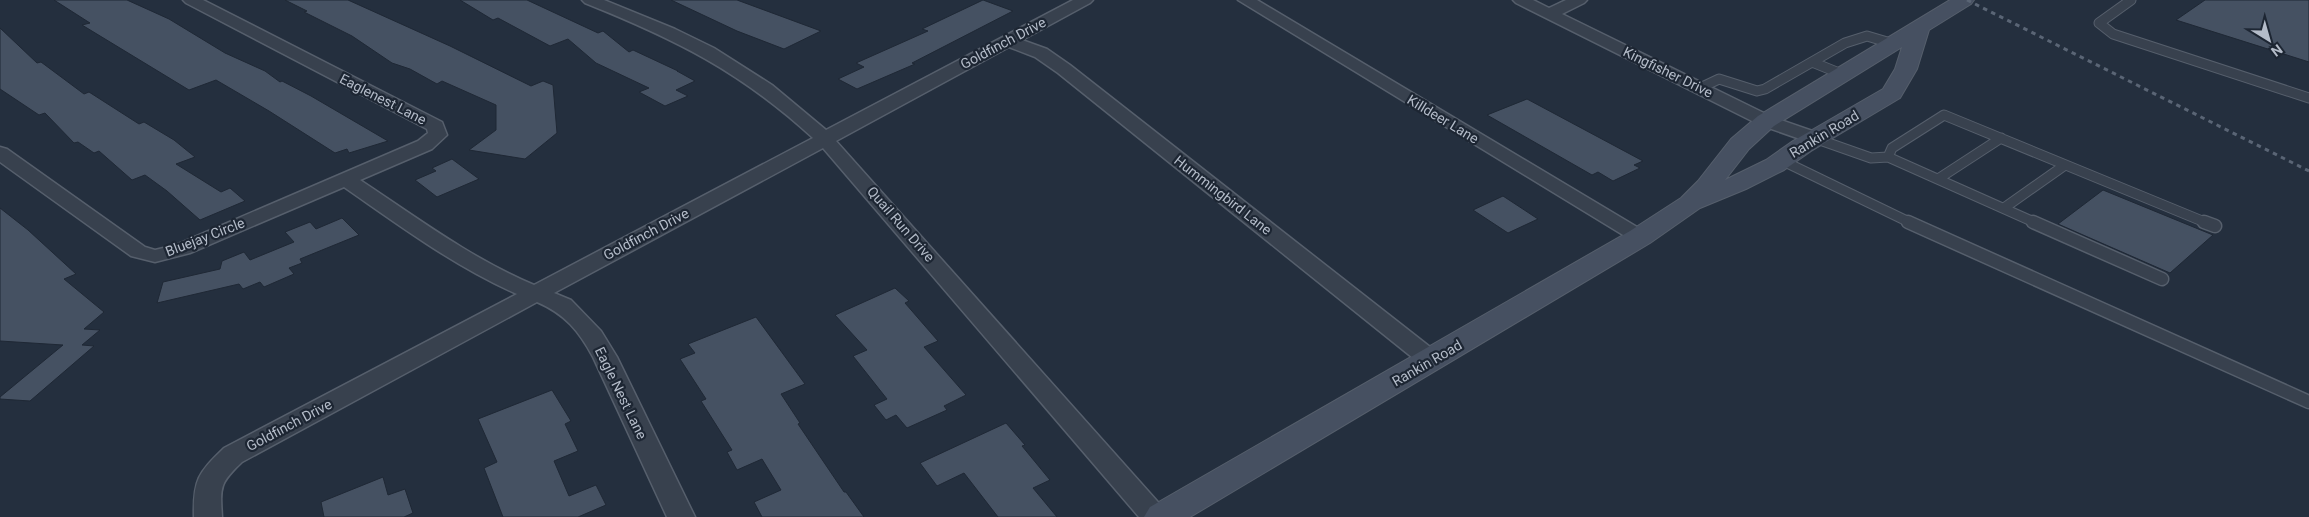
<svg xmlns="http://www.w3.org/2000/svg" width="2309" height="517" font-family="Roboto,sans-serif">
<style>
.building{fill:#455162;stroke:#1f2835}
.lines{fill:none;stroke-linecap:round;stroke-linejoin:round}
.lane-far1-casing{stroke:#565f6c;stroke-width:11}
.lane-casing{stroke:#565f6c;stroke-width:15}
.street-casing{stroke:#565f6c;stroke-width:3}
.secondary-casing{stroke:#565f6c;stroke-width:2}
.lane-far1{stroke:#38414e;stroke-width:9}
.lane{stroke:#38414e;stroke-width:12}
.street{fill:#38414e;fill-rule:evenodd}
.secondary{fill:#465061;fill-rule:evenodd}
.rail{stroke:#5a6575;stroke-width:3;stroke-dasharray:4.5 4.5;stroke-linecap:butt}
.labels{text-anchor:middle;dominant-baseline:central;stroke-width:4.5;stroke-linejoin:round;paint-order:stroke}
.street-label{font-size:14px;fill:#b4bcc9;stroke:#1d2633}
</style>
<rect width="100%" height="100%" fill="#242f3e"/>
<path class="building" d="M54,0H127L169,19L225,53L265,71L280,82L282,81L311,96L388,141L349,153L347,149L335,153L269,111L216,80L189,90L82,25L90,23Z
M285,0H348L450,46L531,86L543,81L553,85L557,133L525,159L469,150L496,130V105L442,81L437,84L410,69L392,63L352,36L304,12L307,11Z
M460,0H527L598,33L603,31L629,52L633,50L678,71H677L695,81L676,90L688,96L665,106L639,92L649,88L596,63L568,39L550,46L498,18L493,20Z
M671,0H737L821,31L784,49L737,31Z
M983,0L1013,11L912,63L915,64L857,89L838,79L864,67L856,63L928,31L922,29Z
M2205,0H2309V62L2176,20Z
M0,28L37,63L41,62L84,94L89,92L139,124L144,122L174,140L195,157L176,164L221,192L230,188L245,201L200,220L167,191L145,175L132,180L99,151L94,153L78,142L74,143L45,113L39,115L0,89Z
M1527,99L1643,161L1634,165L1640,168L1613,181L1598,172L1592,175L1487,115Z
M452,159L479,179L437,197L415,180L436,171L432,168Z
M2103,190L2213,235L2170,273L2058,224Z
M1503,196L1538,219L1508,233L1473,210Z
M0,208L28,230L76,274L64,279L104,312L84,329L100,330L82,345L94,346L30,401L0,399V397L63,345L0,341Z
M342,218L359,235L300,259L302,263L289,268L294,274L264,287L260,282L243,289L239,284L157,303L163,282L220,269L222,261L244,252L250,260L294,242L285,232L310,222L316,229Z
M895,288L909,301L905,303L938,341L924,347L966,395L944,406L947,410L907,428L896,415L886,420L874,405L887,399L853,356L867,350L835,315Z
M756,317L805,384L781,394L800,423L798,424L844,492H846L864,517H762L754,502L781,490L762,459L737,470L727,452L732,450L701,401L706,399L680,359L695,353L688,344Z
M552,390L571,421L565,424L578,451L554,461L569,496L596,485L606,505L578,517H503L484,468L497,462L478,419Z
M1006,423L1025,445L1022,446L1050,480L1033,488L1057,517H998L964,473L937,486L920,463Z
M383,477L388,495L405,489L413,513L404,517H324L321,502Z"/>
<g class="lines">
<defs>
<path id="lane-far1" d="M2131,0L2099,23L2113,34L2309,98
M1812,62L1844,75
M1700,88L1719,79L1757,91L1765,89L1845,43L1867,36L1894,44
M1817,139L1871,158L1888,157L2036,223
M1888,157L1892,148L1944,115L2207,223
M1781,160L1911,223
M1938,179L2001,138
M2004,208L2065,165"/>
<path id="lane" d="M1908,222L2309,402
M2033,222L2162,279
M2204,222L2215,226"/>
<path id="street" d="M183,0H203L442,122L447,135L432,149L360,180C416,217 472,259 534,285L813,138C740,71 675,39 585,3L582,0H604L675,29L714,48L772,85L826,130L1073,0H1093L1090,3L1022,40L1047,49L1070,65L1439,354L1443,360L1439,366L1431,368L1423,366L1058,73L1035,57L1009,47L836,141L1165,510L1169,517H1139L823,148L554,293L571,300L601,331L617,357L695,517H667L593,357C579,331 565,314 537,302L242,462C220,483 220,486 222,517H194C193,480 198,473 224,448L517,294C455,267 399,225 344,187L190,253L155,262L131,256L0,162V147L7,149L145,247L155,250L176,245L418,141L428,133L427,129L186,3Z
M1238,0H1257L1647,233L1650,237L1647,241L1640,243L1633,241Z
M1513,0H1533L1549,8L1566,0H1587L1584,3L1562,14L1772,117L1824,135L1826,139L1824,143L1817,145L1760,125L1516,3Z"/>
<path id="secondary" d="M1950,0H1974L1971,4L1929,30L1917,69L1900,98L1811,151L1784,170L1746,189L1700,208L1650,243L1190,517H1144L1150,507L1630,231L1681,198L1698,181L1731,139L1758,116ZM1902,47L1895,69L1883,89L1793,141L1766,160L1725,180L1749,149L1774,126Z"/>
</defs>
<use href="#lane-far1" class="lane-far1-casing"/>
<use href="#lane" class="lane-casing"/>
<use href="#street" class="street-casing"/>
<use href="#secondary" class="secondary-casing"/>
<use href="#lane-far1" class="lane-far1"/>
<use href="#lane" class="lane"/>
<use href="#street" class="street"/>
<use href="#secondary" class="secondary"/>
<path class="rail" d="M1967,0L2309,171"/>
</g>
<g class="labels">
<g class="street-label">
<text transform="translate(1003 43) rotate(-28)">Goldfinch Drive</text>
<text transform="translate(1668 72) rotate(26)">Kingfisher Drive</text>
<text transform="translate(383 99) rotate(27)">Eaglenest Lane</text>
<text transform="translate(1443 119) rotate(31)">Killdeer Lane</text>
<text transform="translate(1824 134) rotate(-31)">Rankin Road</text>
<text transform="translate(1223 195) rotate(38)">Hummingbird Lane</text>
<text transform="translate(901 224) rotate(49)">Quail Run Drive</text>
<text transform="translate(646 234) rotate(-28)">Goldfinch Drive</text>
<text transform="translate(205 237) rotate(-21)">Bluejay Circle</text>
<text transform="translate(1427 363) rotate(-30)">Rankin Road</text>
<text transform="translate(621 393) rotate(64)">Eagle Nest Lane</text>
<text transform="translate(289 425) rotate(-28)">Goldfinch Drive</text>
</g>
</g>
<g transform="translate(2269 40) rotate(143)" stroke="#1d2633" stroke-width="4" paint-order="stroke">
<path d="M0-4L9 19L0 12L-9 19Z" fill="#b4bcc9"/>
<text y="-8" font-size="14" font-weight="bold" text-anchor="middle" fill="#b4bcc9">N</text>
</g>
</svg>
